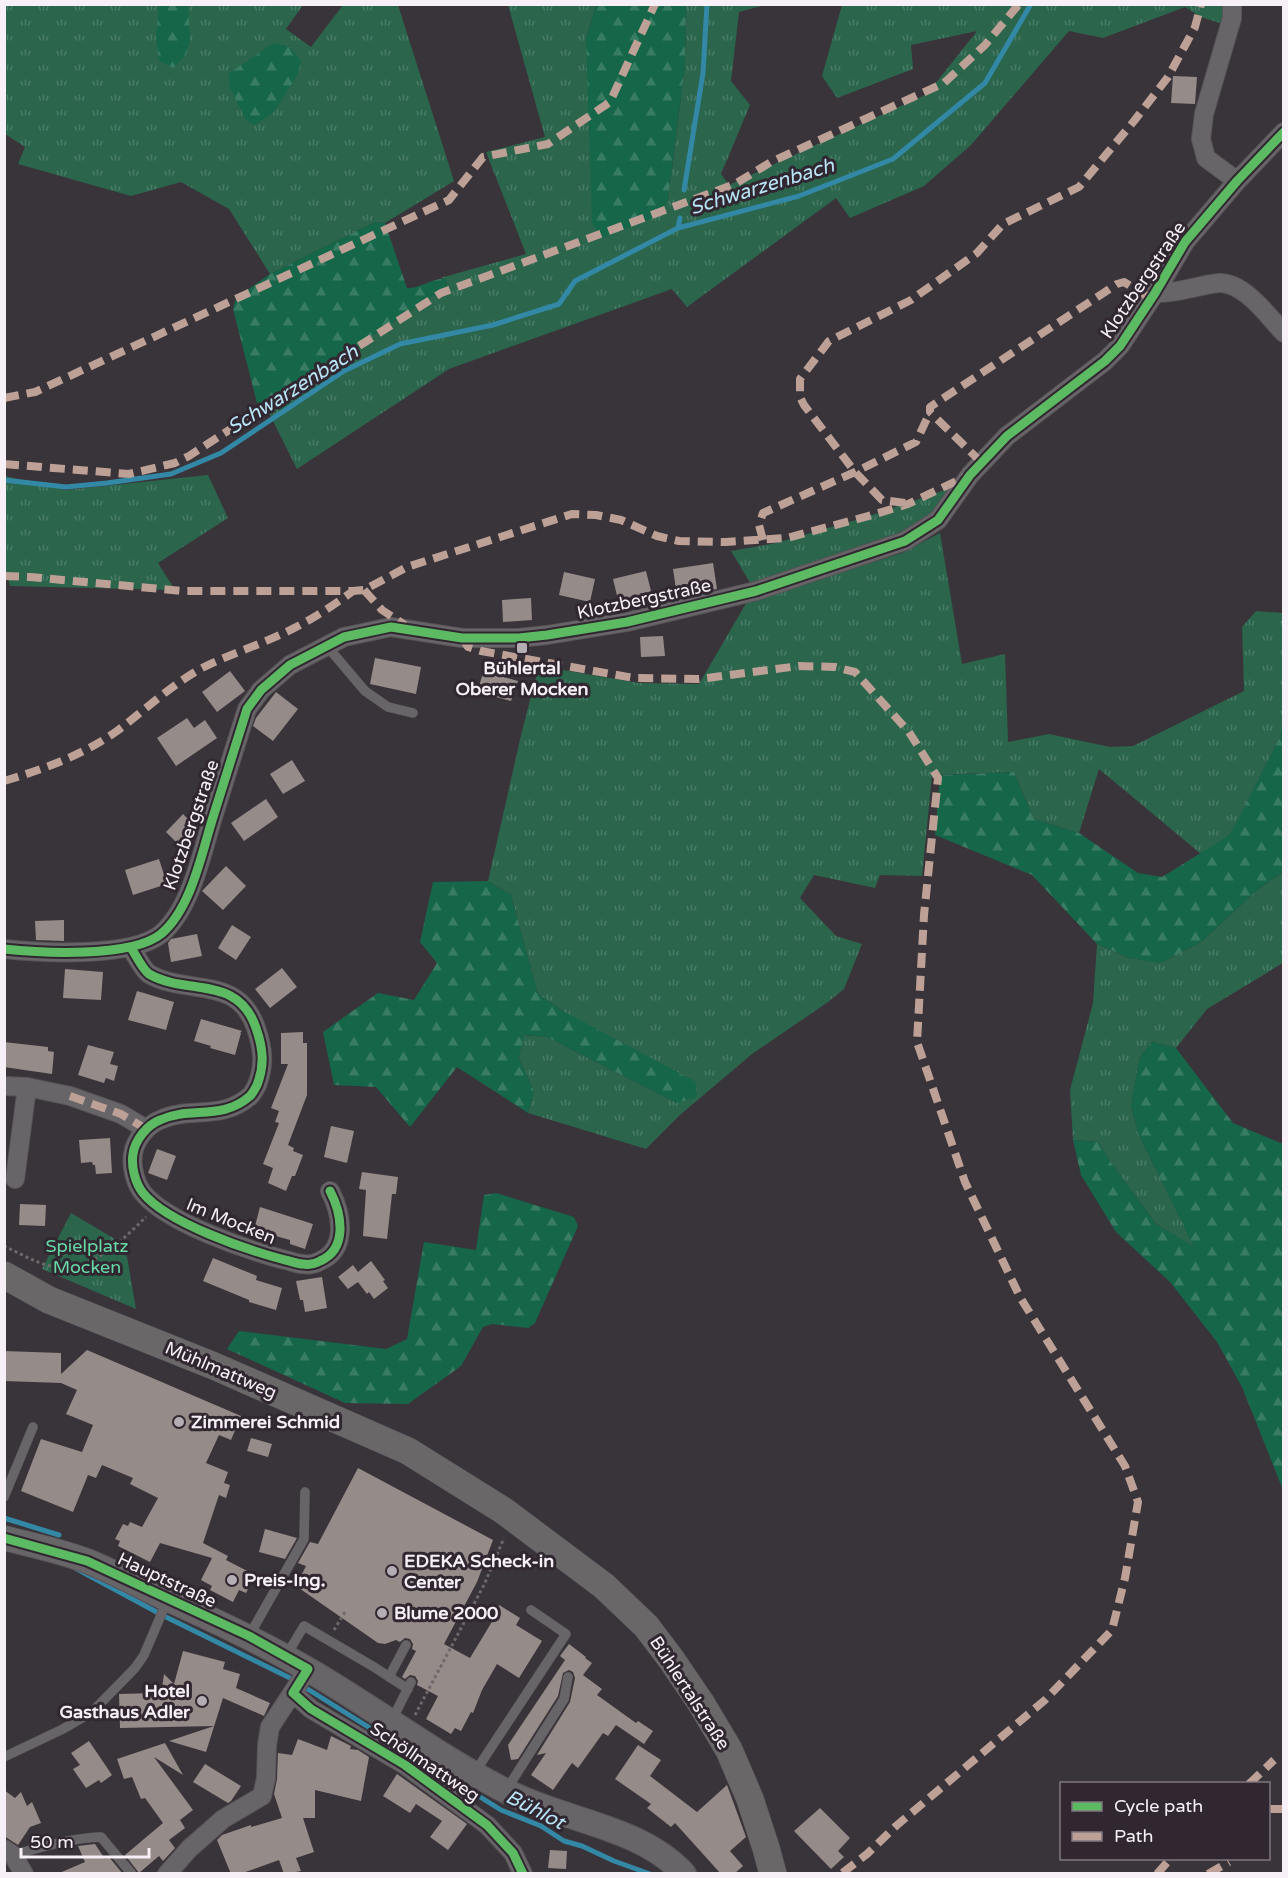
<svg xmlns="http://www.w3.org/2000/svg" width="1288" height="1878" font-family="'Varela Round',sans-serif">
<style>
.grass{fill:url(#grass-tufts)}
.forest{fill:url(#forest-firs)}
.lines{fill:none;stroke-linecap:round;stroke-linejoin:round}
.stream{stroke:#3388a6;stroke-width:5}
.building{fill:#958b88}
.service-casing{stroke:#585358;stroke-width:10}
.minor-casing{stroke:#585358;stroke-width:20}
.tertiary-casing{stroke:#585358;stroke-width:26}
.secondary-casing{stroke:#585358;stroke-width:28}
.path{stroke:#6c686c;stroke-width:3;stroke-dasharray:3 3;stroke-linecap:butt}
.service{stroke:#686568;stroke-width:9}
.minor{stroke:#686568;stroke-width:18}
.tertiary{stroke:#686568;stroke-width:24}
.secondary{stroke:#696767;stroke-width:27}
.quiet{stroke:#bda197;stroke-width:8;stroke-dasharray:15 8;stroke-linecap:butt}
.cycleway-casing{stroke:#312731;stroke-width:13}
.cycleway{stroke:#5cba63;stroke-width:9}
.poi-dot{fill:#b4aeb4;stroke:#312731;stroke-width:2}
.labels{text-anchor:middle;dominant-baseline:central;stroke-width:6;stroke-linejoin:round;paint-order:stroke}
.street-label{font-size:18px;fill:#f7f0f7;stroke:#312731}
.poi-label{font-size:18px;font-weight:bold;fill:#f7f0f7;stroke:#312731;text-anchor:start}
.park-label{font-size:18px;fill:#67daa7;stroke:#312731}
.water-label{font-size:20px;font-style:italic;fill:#b9e4f6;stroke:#312731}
</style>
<defs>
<pattern id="grass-tufts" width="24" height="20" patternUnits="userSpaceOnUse" patternTransform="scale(1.5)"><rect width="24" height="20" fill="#2a654c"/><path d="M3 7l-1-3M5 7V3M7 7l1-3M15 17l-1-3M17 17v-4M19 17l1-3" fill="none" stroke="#4a7b67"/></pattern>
<pattern id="forest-firs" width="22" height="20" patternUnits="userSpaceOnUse" patternTransform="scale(1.5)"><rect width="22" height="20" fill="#166649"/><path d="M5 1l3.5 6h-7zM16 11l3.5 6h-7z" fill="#397c64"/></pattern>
</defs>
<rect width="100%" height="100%" fill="#393439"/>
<path class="grass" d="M4,5H303L286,29L311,47L343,5H398L454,181L385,223L375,222L270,274L229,209L181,182L131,196L18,164L25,147L5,134Z
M508,5H596L586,38L668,200L685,65L686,5H765L739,12L731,81L750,105L721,174L729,185L927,94L977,31L911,45L913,69L837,98L822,76L842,5H1227L1226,25L1201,17L1185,7L1103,38L1069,31L971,145L924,186L850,218L836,198L687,307L672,289L449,369L297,469L265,405L447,287L446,279L440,278L526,254L486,152L545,137Z
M208,475L228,518L158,563L175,590L10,586L4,564L5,476L66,490Z
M954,487L927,520L903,534L752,586L731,551L776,543L866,517Z
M940,533L962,664L1005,654L1008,742L1049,734L1110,747L1133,746L1244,691L1242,627L1256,611L1283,613L1284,719L1280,737L1237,823L1228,836L1201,854L1099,769L1079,833L1034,819L1014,772L932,775L922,876L880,875L875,888L814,875L800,898L836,936L862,944L844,989L828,1002L752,1054L680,1115L646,1149L528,1113L534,1091L519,1058L523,1035L547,1037L677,1103L563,1011L538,994L511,895L488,881L522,731L539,666L639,683L699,684L748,600L902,553Z
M1283,872V963L1207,1009L1176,1048L1152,1042L1140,1057L1131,1105L1138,1133L1195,1248L1156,1224L1112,1164L1098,1142L1073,1140L1070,1090L1093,1003L1097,944L1129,958L1161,963L1201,942L1257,890Z
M71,1213L125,1245L136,1309L42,1269Z"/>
<path class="forest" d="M159,5H188L190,41L186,55L173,68L159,61L156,36Z
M596,5H686L685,65L668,200L658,216L603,238L592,224L586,38Z
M274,43L288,46L301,60L298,74L274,112L255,125L246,120L230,88L228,74Z
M375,222L385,223L407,288C421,289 433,277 446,279L447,287L265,405L257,403L233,309L236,298L270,274Z
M1283,719V872L1257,890L1201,942L1161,963L1129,958L1097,944L1032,875L935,835L940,775L1014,772L1034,819L1079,833L1138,873L1162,877L1228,836L1237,822L1280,737Z
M488,881L511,895L538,994L563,1011L696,1082L697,1097L677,1103L547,1037L524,1035L519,1058L534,1091L528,1113L457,1067L410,1127L376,1087L334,1085L323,1032L378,993L414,1000L437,963L420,942L433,882Z
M1152,1042L1176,1048L1233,1123L1283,1144V1490L1242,1387L1217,1342L1170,1282L1116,1232L1081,1175L1073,1140L1098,1142L1112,1164L1156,1224L1194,1247L1138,1133L1131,1105L1140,1057Z
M496,1193L574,1217L578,1226L535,1323L528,1328L492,1324L483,1327L461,1366L408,1404L345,1403L227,1349L239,1331L386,1349L407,1339L424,1242L476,1250L484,1195Z"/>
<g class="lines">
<path class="stream" d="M684,190L703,73L707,4
M680,218L678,228L799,196L893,159L985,83L1031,4
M4,480L66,487L107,483L171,474L221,453L344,371L400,344L493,325L559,304L575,281L678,228
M4,1518L59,1535
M75,1568L164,1616L290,1678L501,1810L541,1826L564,1841L582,1846L614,1861L650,1874"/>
</g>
<path class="building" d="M1173,76L1197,77L1195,104L1171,103Z
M713,563L717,589L677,596L673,569Z
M646,571L653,599L620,608L613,579Z
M564,572L595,579L590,602L559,595Z
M531,598L532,620L503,622L502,600Z
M663,636L665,656L641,657L640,637Z
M375,658L421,667L416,694L370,684Z
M487,661L503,667L500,676L518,681L511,701L477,692Z
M230,671L245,691L217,712L202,692Z
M276,692L298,709L273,741L253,726L256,718Z
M187,718L194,728L205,720L217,738L176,766L157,738Z
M292,760L305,781L283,794L270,774Z
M266,799L278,817L244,841L231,823Z
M183,814L198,829L197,832L182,848L166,832Z
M159,859L167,884L133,895L125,870Z
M226,866L246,886L223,910L202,891Z
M64,920V941L36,940L35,921Z
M232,925L251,937L236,960L218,948Z
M197,934L202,956L171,962L168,943L171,939Z
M282,968L297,987L270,1008L255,989Z
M65,969L103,972L101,1000L63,998Z
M137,991L174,1002L166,1030L128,1020Z
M201,1019L242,1031L240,1033H241L235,1055L210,1048L211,1046L194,1041Z
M303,1032V1043H307V1095L288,1145L294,1148L293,1151L303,1155L295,1176H292L286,1191L268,1183L273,1168L263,1164L279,1123L275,1122L279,1111L271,1108L288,1064H281V1033Z
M4,1042L48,1047V1051L54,1052L52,1074L4,1067Z
M88,1045L114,1052L110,1064L118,1066L114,1081L106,1078L104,1083L78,1075Z
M331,1126L354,1131L347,1163L324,1157Z
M110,1138L112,1173L96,1174L95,1165H93L92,1162L81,1163L79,1140Z
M157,1149L176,1156L167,1180L148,1173Z
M362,1172L398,1177L396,1194H392L387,1239L363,1236L366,1190L359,1189Z
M20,1204L46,1205L45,1226L19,1225Z
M260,1207L313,1224L305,1249L290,1244V1240L254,1230Z
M213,1258L257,1276L256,1280L282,1288L276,1310L249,1302V1300L203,1281Z
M371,1261L385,1280L383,1281L388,1288L374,1299L369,1292L367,1294L358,1282L348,1289L338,1277L353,1265L358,1272Z
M322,1277L327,1308L305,1312L303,1300H300L296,1281Z
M87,1350L241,1416L231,1440L219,1435L206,1463L228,1472L224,1483L230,1485L226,1498L219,1495L203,1543L228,1556L226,1560L255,1575L246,1593L239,1590L233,1602L210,1590L212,1586L201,1580L212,1558L160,1543L150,1562L118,1546L120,1541L115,1539L123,1524L128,1526L130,1522L142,1527L158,1498L130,1484L133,1478L102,1465L96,1478L88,1475L73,1512L21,1491L41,1439L82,1452L93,1425L66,1414L77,1390L61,1383L4,1381V1351L61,1353V1374Z
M251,1438L272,1444L268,1457L247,1451Z
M358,1468L493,1540L477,1582L444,1644L470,1658L493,1620L490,1619L499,1605L520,1618L516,1625L542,1641L519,1678L497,1664L482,1690L473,1713L471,1712L461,1731L455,1728L451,1734L426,1719L438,1696L417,1685L418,1681L415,1676L410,1675L405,1679L402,1677L416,1651L412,1649L413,1644L410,1639L405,1638L400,1642L396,1640L385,1644L378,1643L296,1586L306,1566L298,1563L310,1542L318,1544Z
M265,1529L297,1538L285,1559L259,1552Z
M569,1644L586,1657L585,1658L592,1663L583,1675L602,1689L597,1695L636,1723L638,1721L653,1731L644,1744L616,1725L608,1736L603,1733L578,1768L572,1763L553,1790L531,1775L546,1753L537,1755L570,1702L575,1678L573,1672L569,1670L563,1673L558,1696L518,1759L511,1760L508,1745L565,1660L560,1656Z
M183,1651L225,1662L223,1669L240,1674L236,1688L270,1703L264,1716L223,1698L206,1752L169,1741L214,1726L120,1728L119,1694L155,1693V1689L162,1688L164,1674L174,1684Z
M331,1736L351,1746L350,1749L358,1750L369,1757L361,1801L315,1790V1818H303L314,1852L296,1858L301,1871L284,1874L279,1860L240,1874H231L217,1840L222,1835L251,1825V1827L282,1818L274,1794L277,1779L278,1753L292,1755L298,1739L327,1750Z
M89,1741L112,1775L101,1783L99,1780L86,1788L73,1769L80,1765L71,1753Z
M165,1743L183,1775L154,1757L193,1810L180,1820L185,1828L169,1840L175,1848L163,1861L159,1856L139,1873L125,1855L163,1823L145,1798L141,1799L132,1777L124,1779L117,1759Z
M638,1745L661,1760L650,1776L697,1812L727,1785L746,1837L730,1851L743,1866L734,1874H721L675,1823L671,1827L647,1808L651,1804L615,1779Z
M205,1764L241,1786L231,1801L228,1803L193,1782Z
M397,1774L467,1824L448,1850L430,1837L442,1821L416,1804L410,1813L383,1796Z
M4,1790L15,1798L21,1792L27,1806L32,1802L41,1823L30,1827L18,1845L4,1836Z
M820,1808L850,1838L838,1851L844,1857L831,1869L794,1831Z
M95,1844L105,1859L109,1857L123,1874H57L85,1862L78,1846Z
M550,1850L567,1851L566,1869L548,1868Z"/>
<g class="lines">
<defs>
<path id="service" d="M326,645L365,691L388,707L413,713
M4,1497L33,1427
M249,1636L304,1539L305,1492
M286,1656L304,1626L374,1667L408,1689
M389,1677L406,1645
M392,1720L411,1682
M4,1757L63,1729L92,1712L135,1668L144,1655L167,1601
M475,1772L566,1634L531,1610
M507,1789L564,1699L568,1677
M13,1855C42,1847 71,1838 101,1837L132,1874"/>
<path id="minor" d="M1232,4V18L1204,114L1201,139L1206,158L1237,181
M1155,293C1178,294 1197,285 1219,283C1244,282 1268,316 1284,333
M131,948C136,955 142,969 149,974C187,996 238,974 256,1028C263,1048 265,1065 257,1085C255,1089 253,1093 250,1096C222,1121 190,1106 160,1120C147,1125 135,1140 133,1154C131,1166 135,1183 143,1193C167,1223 247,1250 285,1260C291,1261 297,1264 303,1264C309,1265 315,1264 320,1261C348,1249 342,1214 330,1191
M4,949C42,953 131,958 161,934C192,908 202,851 214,814C225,779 236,744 247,709L261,690L290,665L344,637L391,627L462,638H519L547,635L627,622L756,591L905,541L938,520L970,475L1007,436L1105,361L1120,346L1155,293L1185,242L1237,181L1284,132
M4,1086L27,1087L70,1096L121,1114L146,1129
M15,1179L27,1087
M293,1693L311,1709L405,1765L487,1825L513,1853L523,1874
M4,1849L13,1855L24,1874
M167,1874L189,1849L223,1819L262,1796L266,1778L267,1745L270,1727L308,1669"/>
<path id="tertiary" d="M4,1538C32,1545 61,1551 87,1561C114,1572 140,1586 165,1598C214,1620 261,1642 307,1669C375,1708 438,1757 508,1792C564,1821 640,1826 684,1874"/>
<path id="secondary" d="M4,1275L49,1300L214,1366L408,1451L504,1511L604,1586L646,1626L671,1659L701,1703L729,1750L750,1799L766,1848L773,1874"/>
</defs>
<use href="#service" class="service-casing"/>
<use href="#minor" class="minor-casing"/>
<use href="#tertiary" class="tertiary-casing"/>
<use href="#secondary" class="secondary-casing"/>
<path class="path" d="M4,1246C19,1253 36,1263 51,1266C90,1274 121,1241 146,1217
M334,1630L345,1612
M415,1715L484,1585L504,1538"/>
<use href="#service" class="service"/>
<use href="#minor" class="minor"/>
<use href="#tertiary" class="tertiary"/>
<use href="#secondary" class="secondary"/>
<path class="quiet" d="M4,398L35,392L449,200L483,157L548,144L610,102L655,4
M981,462L930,412V407L1117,284L1124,282L1151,299
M4,464L129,474L175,463L189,456L441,293L735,184L771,162L944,83L985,45L1019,4
M905,503L882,500L855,472L804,405L800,397V379L829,341L911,300L977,253L1003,224L1079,187L1134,121L1168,77L1195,27L1201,4
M763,540L759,525L763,513L855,472L916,442L930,412
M4,576L30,577L183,591H353L364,590L407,567L572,514L596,515L621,520L657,536L679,541L726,542L787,538L872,515L908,504L967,476
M364,590L382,610L405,625
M462,638L468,647L481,651L634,678L699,679L799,666L835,667L855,672L909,732L938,778L924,915L917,1042L965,1182L1020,1297L1125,1466L1138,1502L1125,1578L1112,1630L1045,1700L896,1826L867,1854L841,1874
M4,781C44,769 83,755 117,731C145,710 171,685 202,668C228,655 256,646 282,634C308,622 330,608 353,591
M70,1096L121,1114L146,1129
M1249,1784L1274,1760
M1268,1809H1284
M1157,1874L1171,1858
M1208,1874L1229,1862"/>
<defs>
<path id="cycleway" d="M131,948C136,955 142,969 149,974C187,996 238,974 256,1028C263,1048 265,1065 257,1085C255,1089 253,1093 250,1096C222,1121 190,1106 160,1120C147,1125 135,1140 133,1154C131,1166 135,1183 143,1193C167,1223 247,1250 285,1260C291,1261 297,1264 303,1264C309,1265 315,1264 320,1261C348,1249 342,1214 330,1191
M4,949C42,953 131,958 161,934C192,908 202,851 214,814C225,779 236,744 247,709L261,690L290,665L344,637L391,627L462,638H519L547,635L627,622L756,591L905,541L938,520L970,475L1007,436L1105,361L1120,346L1155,293L1185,242L1237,181L1284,132
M4,1538L87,1561L249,1636L308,1669L293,1693L311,1709L405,1765L487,1825L513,1853L523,1874"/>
</defs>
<use href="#cycleway" class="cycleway-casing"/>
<use href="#cycleway" class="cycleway"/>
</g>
<g class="poi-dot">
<rect x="516" y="642" width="12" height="12" rx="3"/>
<circle cx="179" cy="1422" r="6"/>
<circle cx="392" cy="1571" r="6"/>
<circle cx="232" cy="1580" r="6"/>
<circle cx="382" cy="1613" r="6"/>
<circle cx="202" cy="1701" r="6"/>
</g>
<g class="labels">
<g class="street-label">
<text transform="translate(1143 280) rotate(-56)">Klotzbergstraße</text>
<text transform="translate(644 599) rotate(-12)">Klotzbergstraße</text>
<text transform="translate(191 825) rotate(-71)">Klotzbergstraße</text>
<text transform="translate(231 1221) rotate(22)">Im Mocken</text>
<text transform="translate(221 1370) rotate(23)">Mühlmattweg</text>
<text transform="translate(167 1580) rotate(25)">Hauptstraße</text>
<text transform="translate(690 1693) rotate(57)">Bühlertalstraße</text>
<text transform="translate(425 1762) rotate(34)">Schöllmattweg</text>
</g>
<g class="poi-label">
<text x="522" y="668" text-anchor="middle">Bühlertal<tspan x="522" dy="21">Oberer Mocken</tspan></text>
<text x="191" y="1422">Zimmerei Schmid</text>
<text x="404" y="1561">EDEKA Scheck-in<tspan x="404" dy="21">Center</tspan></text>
<text x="244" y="1580">Preis-Ing.</text>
<text x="394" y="1613">Blume 2000</text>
<text x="190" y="1691" text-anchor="end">Hotel<tspan x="190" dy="21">Gasthaus Adler</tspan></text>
</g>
<g class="park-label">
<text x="87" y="1246">Spielplatz<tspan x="87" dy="21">Mocken</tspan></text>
</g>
<g class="water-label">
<text transform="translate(762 187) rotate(-17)">Schwarzenbach</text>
<text transform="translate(293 390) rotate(-32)">Schwarzenbach</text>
<text transform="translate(535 1810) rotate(27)">Bühlot</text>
</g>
</g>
<rect width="1288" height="1878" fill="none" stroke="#f7f0f7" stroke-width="12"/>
<rect x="1060" y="1782" width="210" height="78" fill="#312731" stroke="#807780" stroke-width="1.5"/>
<rect x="1072" y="1802" width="30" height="9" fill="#5cba63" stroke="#807780" stroke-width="1.5"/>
<text x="1114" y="1812" font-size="18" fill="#f7f0f7">Cycle path</text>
<rect x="1072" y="1832" width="30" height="9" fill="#bda197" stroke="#807780" stroke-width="1.5"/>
<text x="1114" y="1842" font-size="18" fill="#f7f0f7">Path</text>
<path d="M21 1848v9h128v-9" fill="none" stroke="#f7f0f7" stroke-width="3"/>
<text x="30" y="1848" font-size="18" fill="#f7f0f7" stroke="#312731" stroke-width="4.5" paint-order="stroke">50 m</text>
</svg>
